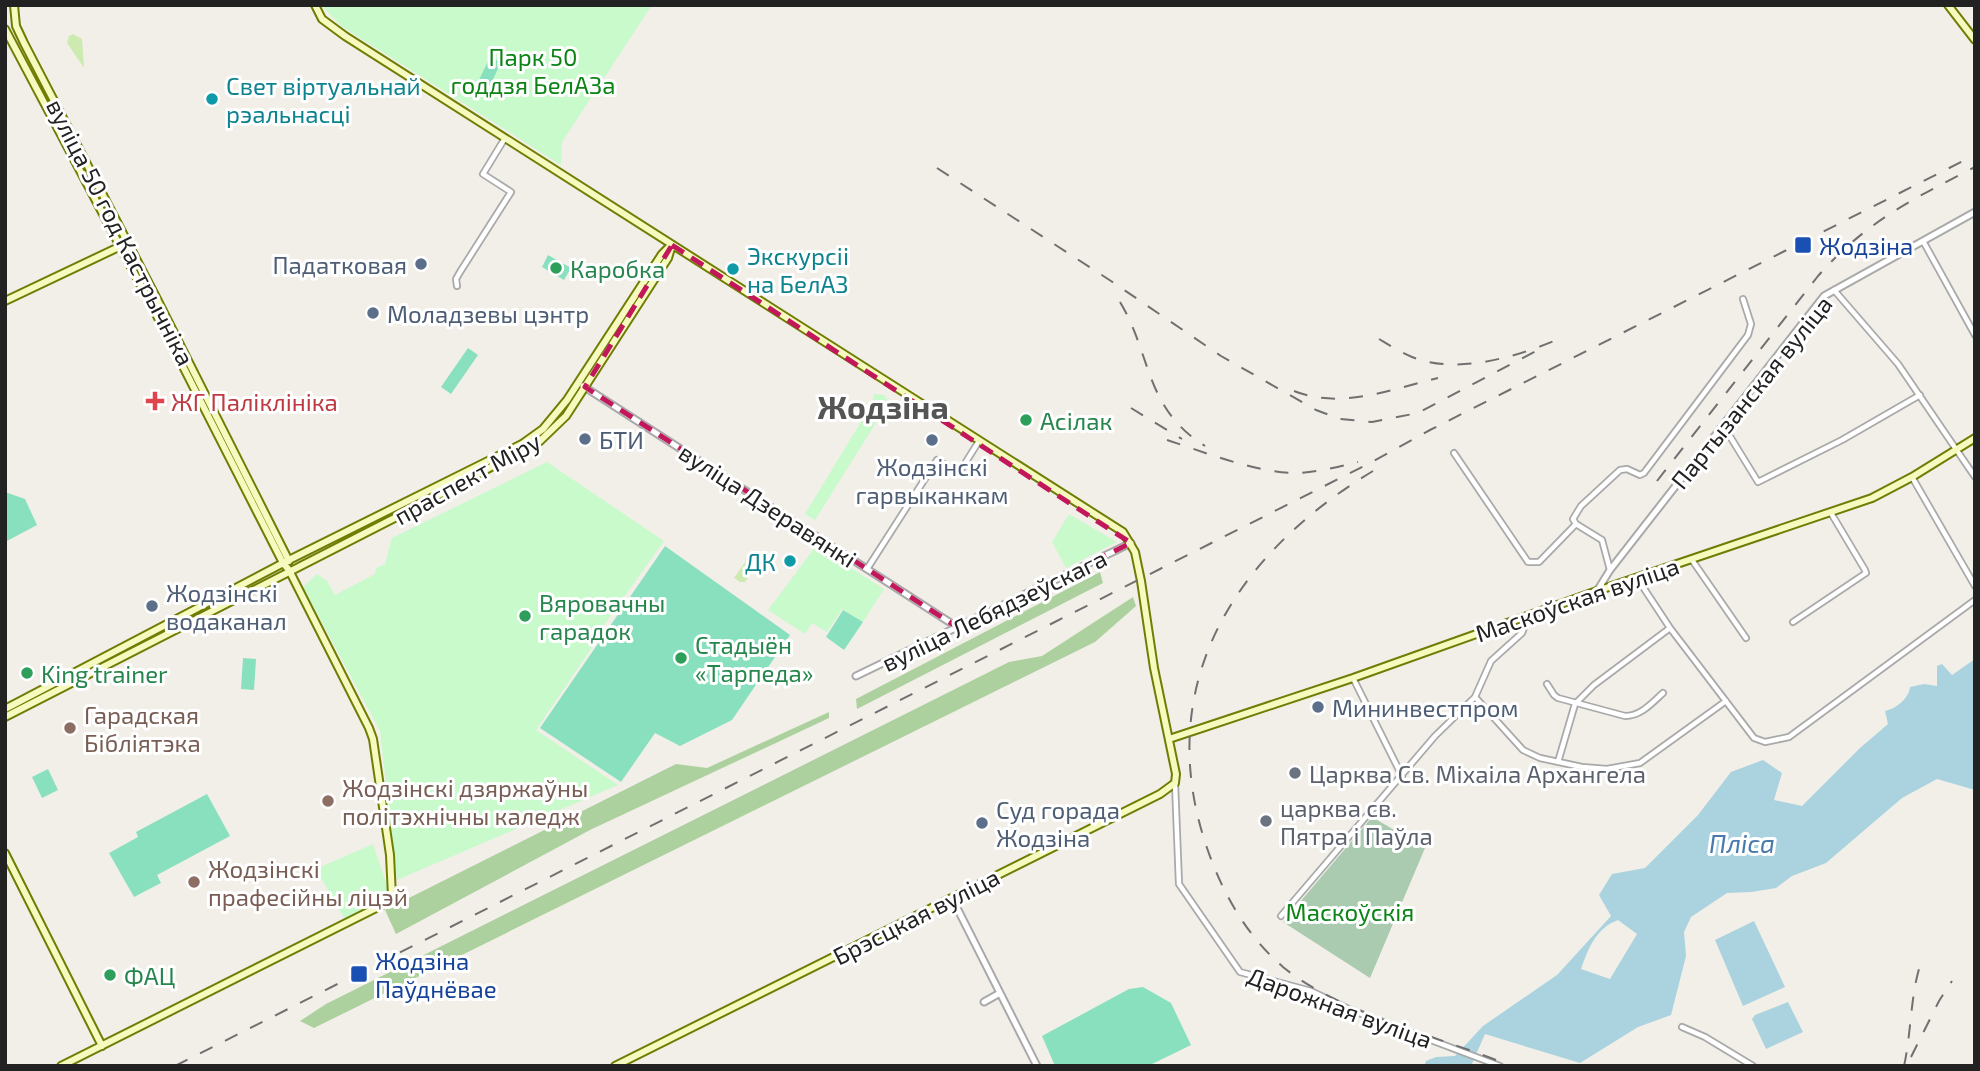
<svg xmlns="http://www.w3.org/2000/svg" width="1980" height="1071" font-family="'Exo 2',sans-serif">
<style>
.grass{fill:#cdebb0}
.forest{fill:#add19e}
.cemetery{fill:#aacbaf}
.park{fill:#c8facc}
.pitch{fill:#88e0be}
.water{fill:#aad3df;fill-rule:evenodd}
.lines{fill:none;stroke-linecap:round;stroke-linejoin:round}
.minor-casing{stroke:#a9a9a9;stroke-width:8}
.tertiary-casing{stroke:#a9a9a9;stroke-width:9}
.secondary-casing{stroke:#707d05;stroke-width:10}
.minor{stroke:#fff;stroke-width:4.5}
.tertiary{stroke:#fff;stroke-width:5}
.secondary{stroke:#f7fabf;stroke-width:6}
.rail{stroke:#707070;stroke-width:2;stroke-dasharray:14 14;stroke-linecap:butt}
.marked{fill:none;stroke:#c2185b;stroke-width:5;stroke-dasharray:14 9;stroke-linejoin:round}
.culture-dot{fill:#0f9aa8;stroke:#fff;stroke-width:2.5}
.transit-dot{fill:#1a4fb4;stroke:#fff;stroke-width:2.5}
.service-dot{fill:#5c6f8a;stroke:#fff;stroke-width:2.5}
.leisure-dot{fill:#2e9e5b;stroke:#fff;stroke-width:2.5}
.health-dot{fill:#e0444e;stroke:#fff;stroke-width:2.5}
.education-dot{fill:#8d6e63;stroke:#fff;stroke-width:2.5}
.worship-dot{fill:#6b7280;stroke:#fff;stroke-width:2.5}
.labels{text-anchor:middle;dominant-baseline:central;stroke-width:6;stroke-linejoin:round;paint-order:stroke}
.park-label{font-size:24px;fill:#0c8416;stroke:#fff}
.culture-label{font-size:24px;fill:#0d838f;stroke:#fff;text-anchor:start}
.street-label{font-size:24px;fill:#222;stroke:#fff}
.transit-label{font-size:24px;fill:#164399;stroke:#fff;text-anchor:start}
.service-label{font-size:24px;fill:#4e5e75;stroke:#fff;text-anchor:start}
.leisure-label{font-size:24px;fill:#27864d;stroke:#fff;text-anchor:start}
.health-label{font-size:24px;fill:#be3a42;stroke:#fff;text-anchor:start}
.education-label{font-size:24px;fill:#785e54;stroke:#fff;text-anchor:start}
.worship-label{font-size:24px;fill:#5b616d;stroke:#fff;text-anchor:start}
.water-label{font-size:26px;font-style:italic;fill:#4a7aab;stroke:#fff}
.district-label{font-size:32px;font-weight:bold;fill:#555;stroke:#fff}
</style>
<rect width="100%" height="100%" fill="#f2efe9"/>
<path class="grass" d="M73,34L82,39L84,68L67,43L69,36Z
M751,554L756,556L757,564L745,582H740L734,578Z"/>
<path class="forest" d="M1100,572L1103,583L857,709L856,699Z
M1133,597L1136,606L1095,642L314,1028L300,1021L326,1004L1009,662L1042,656Z
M829,712V718L590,830L396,934L385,910L676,764L707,768Z"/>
<path class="cemetery" d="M1372,817L1425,848L1370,978L1283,922Z"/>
<path class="park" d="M321,5H652L562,142L561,165L341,26Z
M874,394L884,395L889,402L815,520L805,514L871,405Z
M547,462L664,541L600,631L599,637L536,730L618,785L397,880L380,731L303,587L317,574L327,581L335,595L375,574L376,568L385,564L392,538Z
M1069,514L1117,542L1066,568L1052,542Z
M816,546L884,589L863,622L842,609L827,632L812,623L805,634L768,610Z
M373,844L389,891L383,903L348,921L344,918L316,869Z"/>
<path class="pitch" d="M490,57L501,62L490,86L479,80Z
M548,255L571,268L564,280L542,267Z
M468,348L478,355L451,394L441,387Z
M5,492L25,499L37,525L5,542Z
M665,546L790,635L732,720L680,746L655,733L621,782L540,728Z
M843,610L863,622L844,650L826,637Z
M243,658L256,659L254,690L241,689Z
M48,769L58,790L42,798L32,777Z
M207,794L230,836L157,875L161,883L134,897L109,853L138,837L136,832Z
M1143,987L1171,1003L1191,1045L1148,1066H1055L1042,1036L1129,989Z"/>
<path class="water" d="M1975,659V790L1937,779L1902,798L1826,863L1792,876L1776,888L1751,892L1727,893L1691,917L1684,932L1686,956L1671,1015L1638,1027L1580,1063L1485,1034L1471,1066H1424L1426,1061L1436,1057L1455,1056L1483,1026L1557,975L1611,916L1599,895L1612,874L1645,868L1698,815L1731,772L1763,760L1782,773L1774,800L1802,806L1860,748L1888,724L1885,711C1896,709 1909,698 1910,687L1924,684L1937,686V666L1942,664L1952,675ZM1618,920L1637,934L1610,979L1581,969C1588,949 1596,928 1618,920Z
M1754,921L1785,987L1743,1006L1715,940Z
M1788,1002L1803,1032L1766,1049L1752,1019L1755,1015Z"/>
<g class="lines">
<defs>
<path id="minor" d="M1923,241L1975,335
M457,286L456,279L460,272L511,192L483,174L505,138
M1834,290L1898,364L1975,477
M1723,425L1758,482L1842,440L1920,395
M1454,453L1528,562H1539L1576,524L1602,540L1610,570
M1912,477L1975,586
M1576,524L1573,519L1581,506L1620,470L1627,469L1640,475L1644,473L1748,335L1751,324L1743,299
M1692,560L1746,638
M867,569L937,460L959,473L979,441
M1643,574L1645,580L1643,587L1670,628L1754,738L1765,742L1789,737L1975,600
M1793,622L1866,573L1865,570L1831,513
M1353,678L1402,776
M1547,684L1554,695L1558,698L1625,716C1641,716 1652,703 1663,693
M1475,697L1523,750L1540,758L1582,767L1607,769L1640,763L1726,701
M1558,762L1575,704L1594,685L1670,628
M1175,783L1179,884L1240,972L1311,991L1351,1010L1500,1066
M1281,916L1435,736L1475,697L1491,661L1522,633L1529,615
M1682,1027L1705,1037L1753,1066"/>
<path id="tertiary" d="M583,386L957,627
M1597,591L1610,570L1824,296L1975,212
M856,676L1131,543
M952,898L1037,1066
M984,1002L1000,993"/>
<path id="secondary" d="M14,5L16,26L24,43L157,299L289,561
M315,5L322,19L345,36L1123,532L1135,552L1141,581L1154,668L1176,774L1175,783L1160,794L615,1066
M1948,5L1975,40
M5,29L166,333L283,563L289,570L369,728L373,739L390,855L392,896L386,903L61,1066
M5,301L123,245
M5,709L289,560L522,444L543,429L567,400L662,254L670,246
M5,717L416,507L540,441L566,416L668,258L672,245
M1169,739L1353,678L1597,591L1872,498L1912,477L1975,438
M5,853L102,1046"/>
</defs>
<use href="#minor" class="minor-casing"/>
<use href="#tertiary" class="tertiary-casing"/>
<use href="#secondary" class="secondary-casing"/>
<use href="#minor" class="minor"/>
<use href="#tertiary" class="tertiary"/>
<use href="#secondary" class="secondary"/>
<path class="rail" d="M937,168L1111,281L1221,356L1316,410L1340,419L1372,422L1418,413L1540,349
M1120,302C1152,355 1144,408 1205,446
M1379,339C1389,345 1400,352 1412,357C1457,375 1516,357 1559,339
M1294,391C1341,410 1392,389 1438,378
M1131,408L1182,439
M1167,440C1207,453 1251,471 1293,473C1315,473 1337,467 1358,462
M1373,471C1235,554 1151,685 1207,848C1223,894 1246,935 1283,967C1340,1014 1442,1037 1511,1066
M1657,481L1818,276C1867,221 1911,200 1975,167
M1911,1057L1939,1001L1952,981
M175,1066L1368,464L1430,430L1975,155
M1904,1066C1912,1030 1910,990 1923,957"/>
</g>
<path class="marked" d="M672,245L1131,543L957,627L585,387Z"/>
<g class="culture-dot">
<circle cx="212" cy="99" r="7"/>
<circle cx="733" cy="269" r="7"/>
<circle cx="790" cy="561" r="7"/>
</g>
<g class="transit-dot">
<rect x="1794" y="236" width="18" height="18" rx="3.5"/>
<rect x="350" y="965" width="18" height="18" rx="3.5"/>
</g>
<g class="service-dot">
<circle cx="421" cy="264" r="7"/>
<circle cx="373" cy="313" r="7"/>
<circle cx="585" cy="439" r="7"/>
<circle cx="932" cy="440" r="7"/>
<circle cx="152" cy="606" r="7"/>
<circle cx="1318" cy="707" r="7"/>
<circle cx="982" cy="823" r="7"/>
</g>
<g class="leisure-dot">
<circle cx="556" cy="268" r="7"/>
<circle cx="1026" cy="420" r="7"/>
<circle cx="525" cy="616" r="7"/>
<circle cx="681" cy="658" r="7"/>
<circle cx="27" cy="673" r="7"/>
<circle cx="110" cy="975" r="7"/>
</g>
<path class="health-dot" d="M151.5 390.5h7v7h7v7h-7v7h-7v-7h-7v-7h7z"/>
<g class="education-dot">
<circle cx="70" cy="728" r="7"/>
<circle cx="328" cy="801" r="7"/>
<circle cx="194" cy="882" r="7"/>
</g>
<g class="worship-dot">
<circle cx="1295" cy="773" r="7"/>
<circle cx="1266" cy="821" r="7"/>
</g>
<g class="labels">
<g class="park-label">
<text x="533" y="56">Парк 50<tspan x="533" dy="28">годдзя БелАЗа</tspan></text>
<text x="1350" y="911">Маскоўскія</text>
</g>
<g class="culture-label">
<text x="226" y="85">Свет віртуальнай<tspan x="226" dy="28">рэальнасці</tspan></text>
<text x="747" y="255">Экскурсіі<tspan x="747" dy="28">на БелАЗ</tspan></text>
<text x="776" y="561" text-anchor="end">ДК</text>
</g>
<g class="street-label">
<text transform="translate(121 232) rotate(63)">вуліца 50 год Кастрычніка</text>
<text transform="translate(1751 392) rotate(-51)">Партызанская вуліца</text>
<text transform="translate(467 478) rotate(-29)">праспект Міру</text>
<text transform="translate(768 505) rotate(33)">вуліца Дзеравянкі</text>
<text transform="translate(1577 599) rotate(-19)">Маскоўская вуліца</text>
<text transform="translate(994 610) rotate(-26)">вуліца Лебядзеўскага</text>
<text transform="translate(916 916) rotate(-27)">Брэсцкая вуліца</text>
<text transform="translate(1340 1007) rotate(20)">Дарожная вуліца</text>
</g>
<g class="transit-label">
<text x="1819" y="245">Жодзіна</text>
<text x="375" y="960">Жодзіна<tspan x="375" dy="28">Паўднёвае</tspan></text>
</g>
<g class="service-label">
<text x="407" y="264" text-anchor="end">Падатковая</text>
<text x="387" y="313">Моладзевы цэнтр</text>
<text x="599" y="439">БТИ</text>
<text x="932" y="466" text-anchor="middle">Жодзінскі<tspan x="932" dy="28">гарвыканкам</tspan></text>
<text x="166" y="592">Жодзінскі<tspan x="166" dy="28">водаканал</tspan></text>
<text x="1332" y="707">Мининвестпром</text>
<text x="996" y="809">Суд горада<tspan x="996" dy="28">Жодзіна</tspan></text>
</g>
<g class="leisure-label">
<text x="570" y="268">Каробка</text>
<text x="1040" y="420">Асілак</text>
<text x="539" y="602">Вяровачны<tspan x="539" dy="28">гарадок</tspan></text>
<text x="695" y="644">Стадыён<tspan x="695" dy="28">«Тарпеда»</tspan></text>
<text x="41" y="673">King trainer</text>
<text x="124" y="975">ФАЦ</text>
</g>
<g class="health-label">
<text x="171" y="401">ЖГ Паліклініка</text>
</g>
<g class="education-label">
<text x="84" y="714">Гарадская<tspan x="84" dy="28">Бібліятэка</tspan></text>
<text x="342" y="787">Жодзінскі дзяржаўны<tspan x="342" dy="28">політэхнічны каледж</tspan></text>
<text x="208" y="868">Жодзінскі<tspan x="208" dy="28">прафесійны ліцэй</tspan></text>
</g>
<g class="worship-label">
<text x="1309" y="773">Царква Св. Міхаіла Архангела</text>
<text x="1280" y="807">царква св.<tspan x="1280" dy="28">Пятра і Паўла</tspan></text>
</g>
<g class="water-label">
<text x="1742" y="842">Пліса</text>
</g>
<g class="district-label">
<text x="883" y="406">Жодзіна</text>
</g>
</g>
<rect width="1980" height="1071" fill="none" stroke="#222222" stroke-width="14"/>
</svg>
